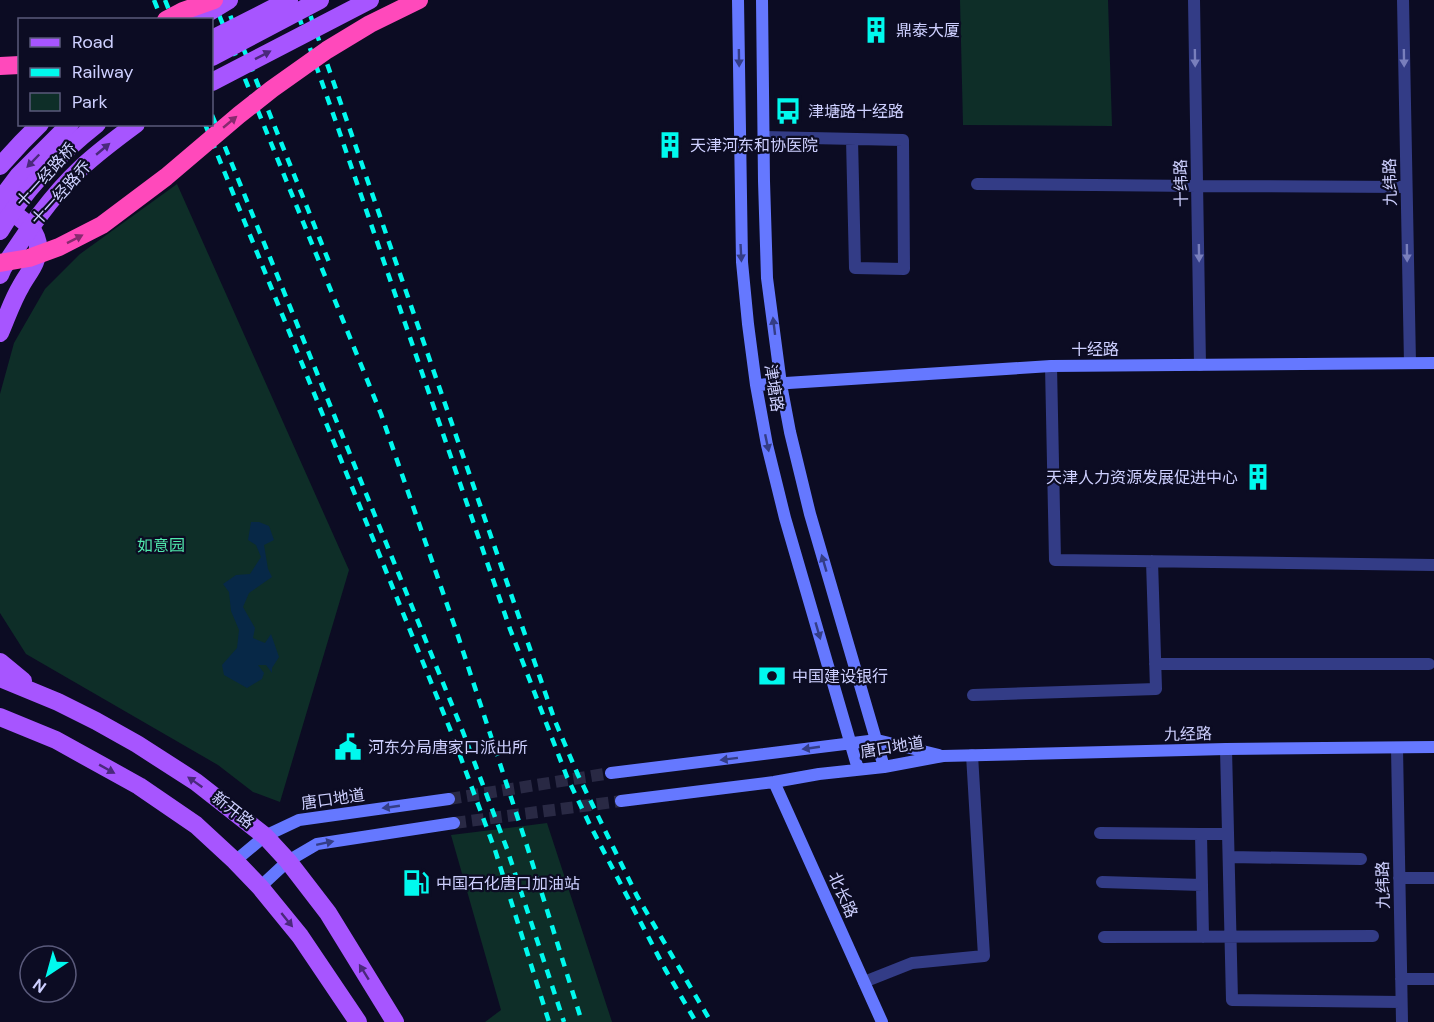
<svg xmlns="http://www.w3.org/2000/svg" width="1434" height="1022" font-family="'DM Sans','Noto Sans SC',sans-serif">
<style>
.green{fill:#0e2e28}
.water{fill:#072847}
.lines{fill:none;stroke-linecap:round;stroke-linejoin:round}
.secondary-tunnel{stroke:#292944;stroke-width:12;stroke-dasharray:12 6;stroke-linecap:butt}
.street{stroke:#333c86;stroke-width:12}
.secondary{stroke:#6578ff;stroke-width:12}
.primary{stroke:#a755ff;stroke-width:18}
.highway{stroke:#ff49bb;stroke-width:18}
.rail{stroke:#00f9ee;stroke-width:4.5;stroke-dasharray:9 8;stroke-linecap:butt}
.primary-bridge{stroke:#a755ff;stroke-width:18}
.highway-bridge{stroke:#ff49bb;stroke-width:18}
.oneway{fill:#4a297b}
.oneway2{fill:#343d86}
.oneway3{fill:#797fbc}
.oneway4{fill:#862a6f}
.labels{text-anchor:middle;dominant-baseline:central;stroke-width:4.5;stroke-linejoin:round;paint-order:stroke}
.poi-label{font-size:16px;fill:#ced0ff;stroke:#0c0c23;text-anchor:start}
.street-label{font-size:16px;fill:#ced0ff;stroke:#0c0c23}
.park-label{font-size:16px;fill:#50e9ac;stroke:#0c0c23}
</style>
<rect width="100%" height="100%" fill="#0c0c23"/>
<path class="green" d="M960,0H1108L1112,126L963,125Z
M177,184L349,570L280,802L253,792L218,765L26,654L0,613V394L14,343L45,289L80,254Z
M547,823L612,1022H485L501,1010L451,835Z"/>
<path class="water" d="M251,522H259L269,526L274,540L264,545L268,569L272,577L249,593L243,607L255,628L253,638L265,643L271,634L279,657L272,668V673L266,665H258L264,673L262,679L247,688L224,675L222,665L237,648L239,630L231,611L229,592L223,584L236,575L250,574L261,557L256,545L248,540Z"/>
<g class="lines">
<path class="secondary-tunnel" d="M449,799L611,773
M454,823L621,801"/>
<path class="street" d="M1194,0L1200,365
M1403,0L1410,363
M764,137L903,140L904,269L855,268L852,139
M977,184L1198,186L1406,187
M1051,366L1055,560L1434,565
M1155,664H1429
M973,695L1156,689L1152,561
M1397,748L1402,1022
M1226,749L1232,1000L1401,1002
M1100,833L1201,834L1203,937
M1201,834H1228
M1229,857L1361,859
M1399,878H1434
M1102,882L1202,885
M1104,937L1373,936
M1401,979H1434
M864,982L912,963L984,956L972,755"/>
<path class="secondary" d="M738,0L742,262L748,324L756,385L767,445L785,518L858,769
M762,0L764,181L767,278L781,384L790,432L810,514L884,767
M756,385L1051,366L1434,363
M611,773L877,740L939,755
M774,782L882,1022
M621,801L774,782L819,774L884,767L943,756L1226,749L1434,747
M235,861L265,836L299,820L449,799
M260,887L288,861L317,844L454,823"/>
<path class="primary" d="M0,166L22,142L40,124
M0,200L19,175L70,124
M0,205C22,218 47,233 35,262C32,270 25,278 21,286C12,301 7,317 0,333
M0,662L23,681
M0,678L58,702L96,721L137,744L196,782L265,836L288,861L328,913L395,1022
M0,717L56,740L139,786L196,825L235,861L260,887L300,936L358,1022"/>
<path class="highway" d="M0,66L20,65"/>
<path class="rail" d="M154,0L162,20
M165,0L173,20
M213,0L381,414L458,636L527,846L582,1022
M224,0L329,262
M293,0L337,125L510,629L567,777L590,825L665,969L696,1022
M305,0L555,721L578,775L637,896L711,1022
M212,115L463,732L507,849L564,1022
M205,124L452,734L495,850L549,1022"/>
<path class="primary-bridge" d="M196,20L229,0
M212,39L289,0
M212,57L320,0
M212,82L370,0
M0,231C24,190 59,154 97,124
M0,275L3,268C26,233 50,197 81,168C98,152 117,138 136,124"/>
<path class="highway-bridge" d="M166,20L183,11L214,0
M0,263L29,258L59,247L102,225L166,177L239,115L272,89L327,50L370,24L419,0"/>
</g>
<defs><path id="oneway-solid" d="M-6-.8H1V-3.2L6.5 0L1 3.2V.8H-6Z" transform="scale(1.5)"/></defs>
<g class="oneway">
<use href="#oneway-solid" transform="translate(263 55) rotate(-27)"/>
<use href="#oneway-solid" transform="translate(103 149) rotate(-40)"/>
<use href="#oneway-solid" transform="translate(33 161) rotate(134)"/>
<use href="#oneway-solid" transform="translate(107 769) rotate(29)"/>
<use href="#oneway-solid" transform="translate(195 782) rotate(-145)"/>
<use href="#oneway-solid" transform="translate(287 920) rotate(51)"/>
<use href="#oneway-solid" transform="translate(364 972) rotate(-122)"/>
</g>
<g class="oneway2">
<use href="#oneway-solid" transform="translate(739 58) rotate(89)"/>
<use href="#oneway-solid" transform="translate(741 253) rotate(87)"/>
<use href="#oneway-solid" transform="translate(774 326) rotate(-97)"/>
<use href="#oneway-solid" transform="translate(767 443) rotate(78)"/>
<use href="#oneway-solid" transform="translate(824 563) rotate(-106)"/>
<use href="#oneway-solid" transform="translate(818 631) rotate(74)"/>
<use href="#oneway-solid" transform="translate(811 748) rotate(172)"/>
<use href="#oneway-solid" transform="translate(729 759) rotate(173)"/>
<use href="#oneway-solid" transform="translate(391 807) rotate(172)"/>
<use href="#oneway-solid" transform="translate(325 843) rotate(-12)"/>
</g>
<g class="oneway3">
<use href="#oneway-solid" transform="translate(1195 58) rotate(89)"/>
<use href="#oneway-solid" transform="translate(1404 58) rotate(89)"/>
<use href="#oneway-solid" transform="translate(1199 253) rotate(89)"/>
<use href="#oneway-solid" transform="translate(1407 253) rotate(89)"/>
</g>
<g class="oneway4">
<use href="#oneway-solid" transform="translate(230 122) rotate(-40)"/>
<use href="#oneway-solid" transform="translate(75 239) rotate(-27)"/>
</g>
<defs>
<symbol id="building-bare" viewBox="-9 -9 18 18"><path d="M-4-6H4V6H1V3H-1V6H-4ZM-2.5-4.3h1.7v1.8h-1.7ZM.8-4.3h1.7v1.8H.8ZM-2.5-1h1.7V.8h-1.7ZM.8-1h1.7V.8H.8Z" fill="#00f9ee" stroke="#0c0c23" stroke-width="2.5" paint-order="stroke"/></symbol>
<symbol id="bus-bare" viewBox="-9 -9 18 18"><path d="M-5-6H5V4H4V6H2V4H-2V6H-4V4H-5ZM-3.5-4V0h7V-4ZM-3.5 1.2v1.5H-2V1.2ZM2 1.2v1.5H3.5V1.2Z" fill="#00f9ee" stroke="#0c0c23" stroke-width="2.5" paint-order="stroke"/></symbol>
<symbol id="bank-bare" viewBox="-9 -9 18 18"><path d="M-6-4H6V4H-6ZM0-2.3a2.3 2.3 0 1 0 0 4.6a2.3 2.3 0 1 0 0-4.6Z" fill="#00f9ee" stroke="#0c0c23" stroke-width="2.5" paint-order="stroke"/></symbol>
<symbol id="civic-bare" viewBox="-9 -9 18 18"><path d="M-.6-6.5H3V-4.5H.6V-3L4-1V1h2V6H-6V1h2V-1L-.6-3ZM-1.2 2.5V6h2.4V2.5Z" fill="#00f9ee" stroke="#0c0c23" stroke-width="2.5" paint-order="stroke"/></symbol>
<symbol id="fuel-bare" viewBox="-9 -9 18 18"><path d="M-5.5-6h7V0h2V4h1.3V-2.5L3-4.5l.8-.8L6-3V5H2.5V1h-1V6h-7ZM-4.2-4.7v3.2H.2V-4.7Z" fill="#00f9ee" stroke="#0c0c23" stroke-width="2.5" paint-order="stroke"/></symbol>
</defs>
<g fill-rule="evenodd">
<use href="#building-bare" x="857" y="11" width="38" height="38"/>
<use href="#bus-bare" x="769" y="92" width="38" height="38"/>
<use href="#building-bare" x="651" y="126" width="38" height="38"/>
<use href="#building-bare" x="1239" y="458" width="38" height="38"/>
<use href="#bank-bare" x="753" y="657" width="38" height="38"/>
<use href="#civic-bare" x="329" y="728" width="38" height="38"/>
<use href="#fuel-bare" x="397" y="864" width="38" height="38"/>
</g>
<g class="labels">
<g class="poi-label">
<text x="896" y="30">鼎泰大厦</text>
<text x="808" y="111">津塘路十经路</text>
<text x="690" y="145">天津河东和协医院</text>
<text x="1238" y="477" text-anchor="end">天津人力资源发展促进中心</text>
<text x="792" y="676">中国建设银行</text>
<text x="368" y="747">河东分局唐家口派出所</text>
<text x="436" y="883">中国石化唐口加油站</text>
</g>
<g class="street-label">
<text transform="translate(46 175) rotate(-48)">十一经路桥</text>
<text transform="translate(1390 182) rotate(-91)">九纬路</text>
<text transform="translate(1181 183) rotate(-91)">十纬路</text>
<text transform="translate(61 193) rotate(-48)">十一经路乔</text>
<text x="1095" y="349">十经路</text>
<text transform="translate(774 388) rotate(81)">津塘路</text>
<text transform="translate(1188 734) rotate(-1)">九经路</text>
<text transform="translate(892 747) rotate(-9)">唐口地道</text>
<text transform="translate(333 799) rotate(-8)">唐口地道</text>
<text transform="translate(233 810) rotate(38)">新开路</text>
<text transform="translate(1383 885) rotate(-91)">九纬路</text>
<text transform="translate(843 895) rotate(66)">北长路</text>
</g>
<g class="park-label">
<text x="161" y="545">如意园</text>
</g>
</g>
<rect x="18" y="18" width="195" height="108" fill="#0c0c23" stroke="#5a5a7b" stroke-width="1.5"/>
<rect x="30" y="38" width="30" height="9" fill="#a755ff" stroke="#5a5a7b" stroke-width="1.5"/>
<text x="72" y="48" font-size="18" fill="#ced0ff">Road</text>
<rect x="30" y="68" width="30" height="9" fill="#00f9ee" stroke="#5a5a7b" stroke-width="1.5"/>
<text x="72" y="78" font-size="18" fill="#ced0ff">Railway</text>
<rect x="30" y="93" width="30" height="18" fill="#0e2e28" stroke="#5a5a7b" stroke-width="1.5"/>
<text x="72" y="108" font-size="18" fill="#ced0ff">Park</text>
<g transform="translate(48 974) rotate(216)"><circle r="28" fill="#0c0c23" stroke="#5a5a7b" stroke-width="1.5"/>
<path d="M0-4.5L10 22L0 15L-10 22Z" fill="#00f9ee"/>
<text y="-9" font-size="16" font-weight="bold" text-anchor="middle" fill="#ced0ff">N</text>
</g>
</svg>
